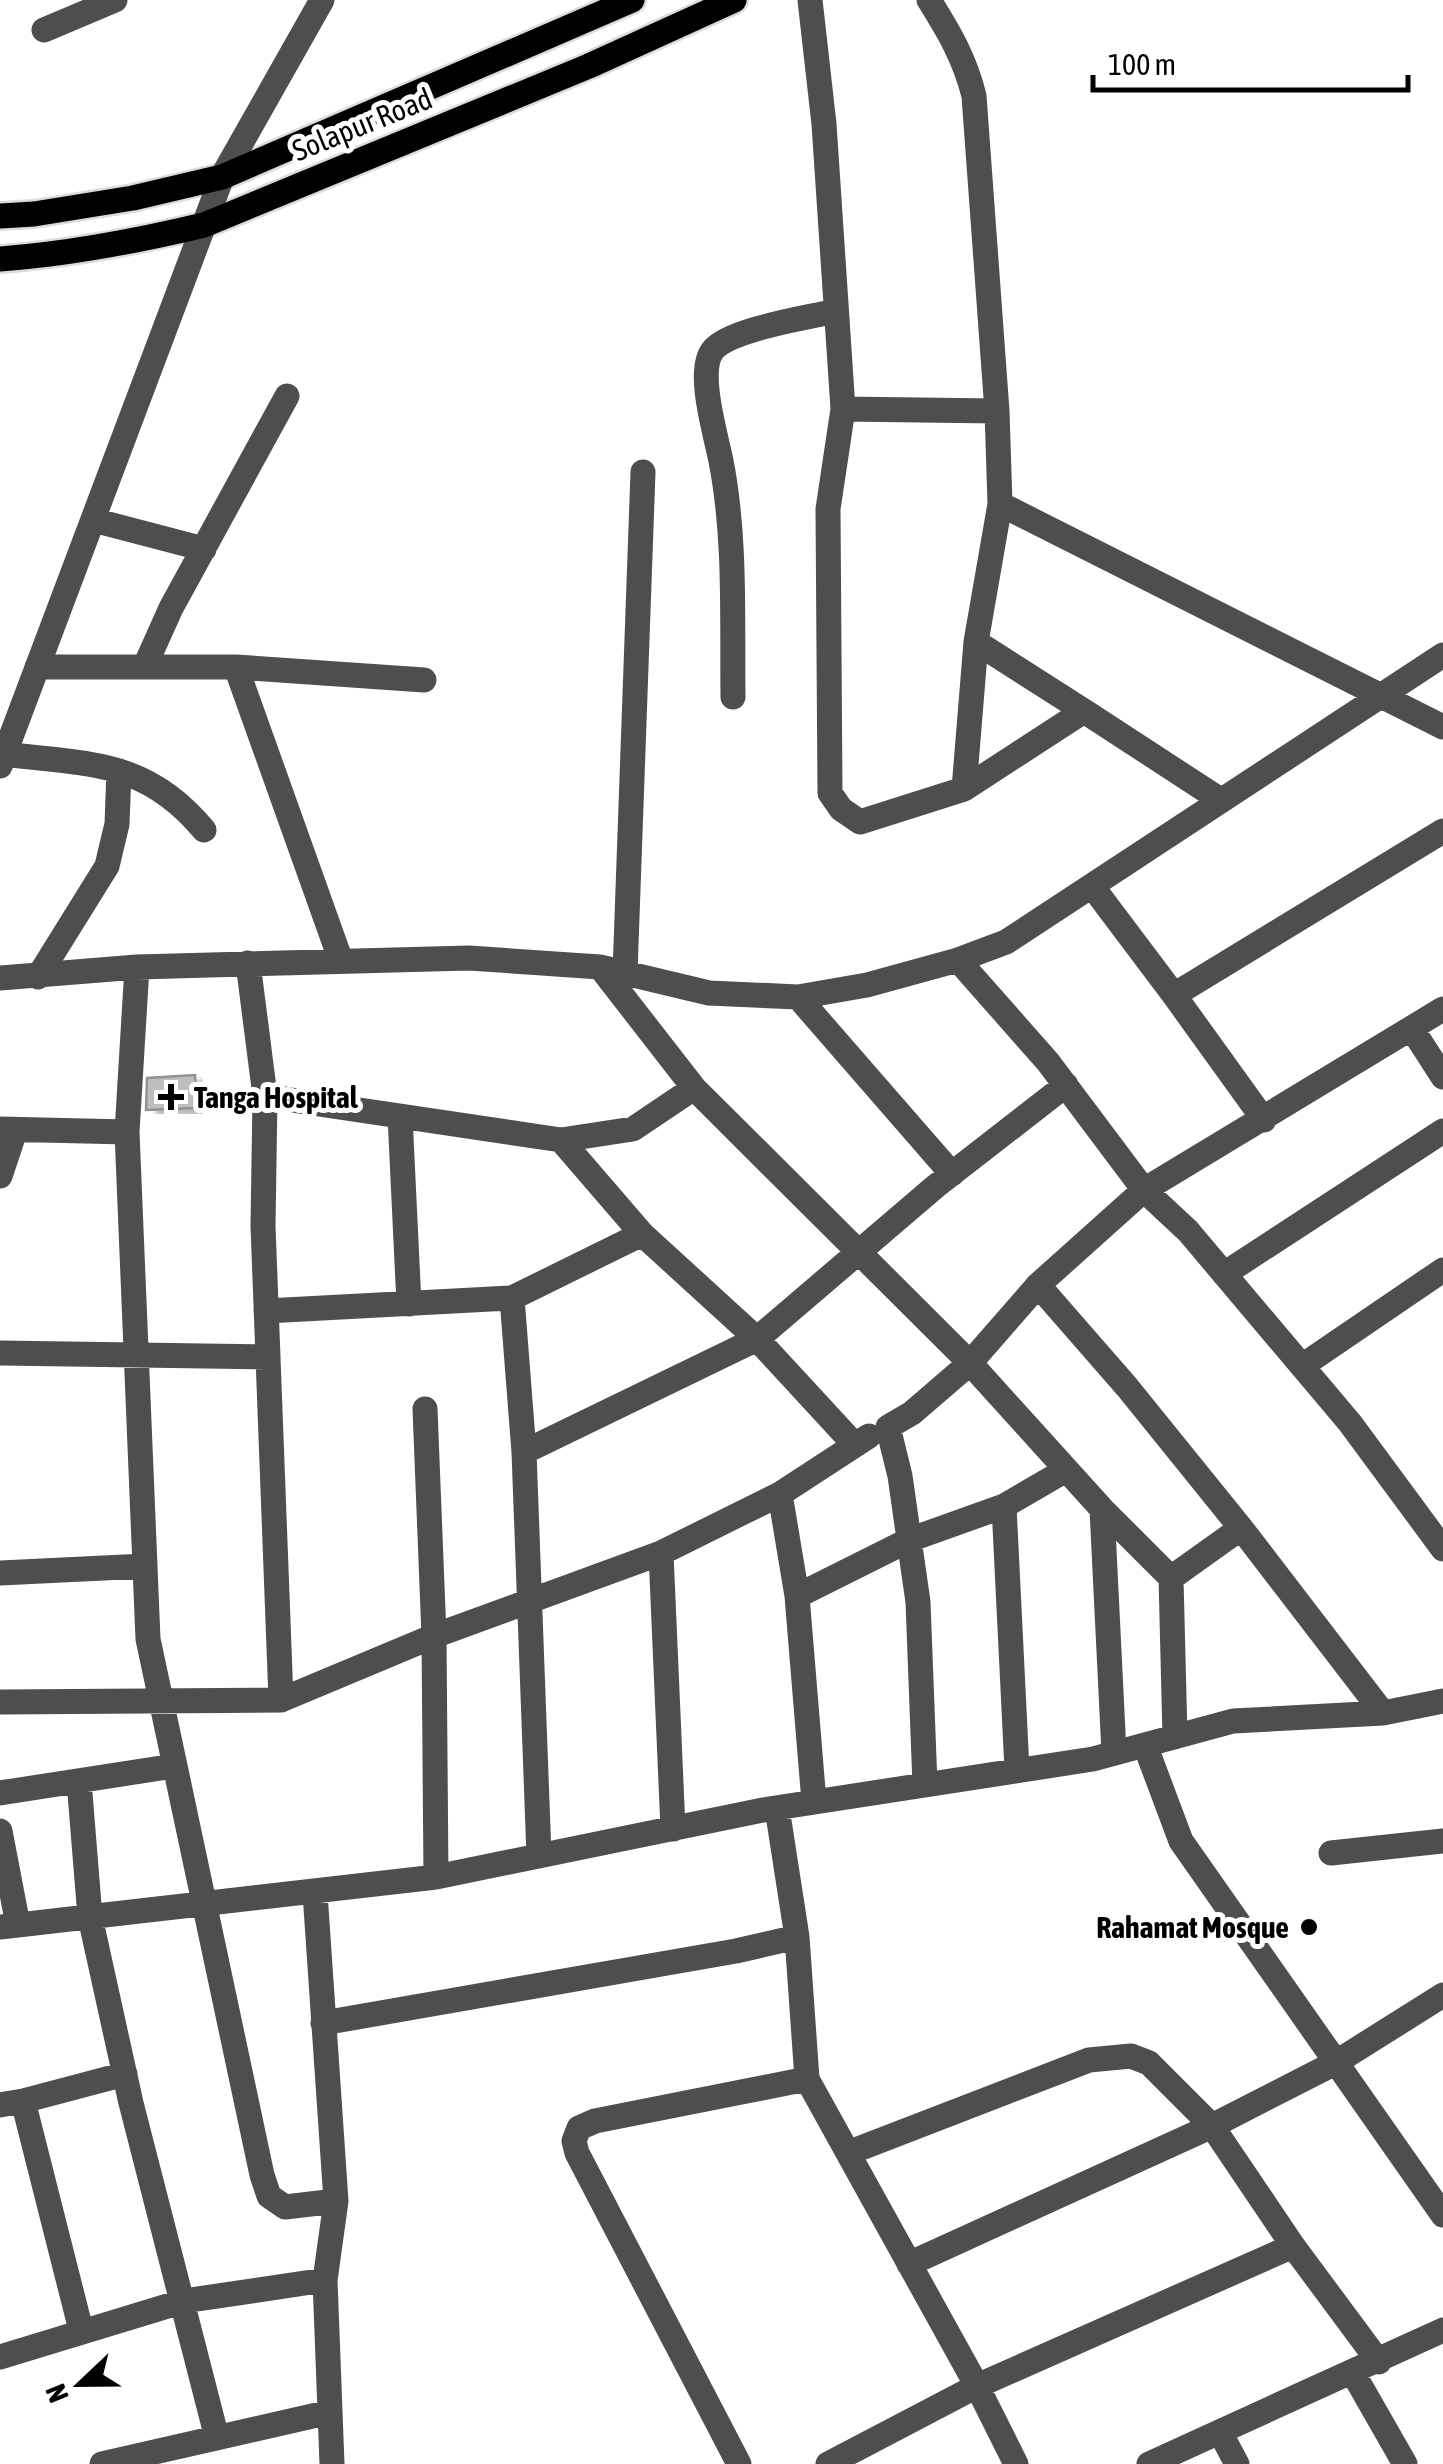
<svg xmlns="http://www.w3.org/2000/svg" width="1443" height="2464" font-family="'Asap Condensed',sans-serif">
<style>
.building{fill:#bebebe;stroke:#929292;stroke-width:2.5;filter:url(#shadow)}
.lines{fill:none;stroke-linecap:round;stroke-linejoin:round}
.major-casing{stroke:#dbdbdb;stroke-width:30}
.minor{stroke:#4e4e4e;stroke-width:25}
.major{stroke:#000;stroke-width:25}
.poi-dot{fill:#000;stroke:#fff;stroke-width:4}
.labels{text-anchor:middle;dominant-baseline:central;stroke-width:10;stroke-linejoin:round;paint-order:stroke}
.street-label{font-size:30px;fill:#000;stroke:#fff}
.poi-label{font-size:30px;font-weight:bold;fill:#000;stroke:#fff;text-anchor:start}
</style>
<defs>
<filter id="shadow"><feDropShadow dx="11" dy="6" stdDeviation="2.5" flood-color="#0004"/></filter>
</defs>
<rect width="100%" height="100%" fill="#fff"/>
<path class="building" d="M195,1075L197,1108L146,1110L147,1078Z"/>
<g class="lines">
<defs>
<path id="major" d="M0,216L34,214L133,198L222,177L632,0
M0,259C69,254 137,241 204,225L589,66L734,0"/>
</defs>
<use href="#major" class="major-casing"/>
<path class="minor" d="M810,0L824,124L843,409L828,509L830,793L841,809L860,822L964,789L1084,711L1219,799
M929,0C949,32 965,59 974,96L997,411L1000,504L976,642L964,789
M44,30L115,0
M843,409L997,411
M1000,504L1443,727
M93,520L204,549
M976,642L1084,711
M145,666L171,608L287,396
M37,667H236L424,680
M236,667L341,961
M733,697C732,618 736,538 721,461C716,435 696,371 713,350C730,329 808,318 835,311
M5,754C89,765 145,759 204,830
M0,766L222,177L322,0
M1092,886L1174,995L1443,831
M958,960L1048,1062L1144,1190L1188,1231L1350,1423L1443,1549
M248,963L265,1096L263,1226L281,1700
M137,967L127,1132L148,1639L262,2175L269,2196L285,2207L336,2201
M625,973L643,472
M38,977L107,866L117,824L119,771
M0,978L137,967L469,958L600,967L709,993L798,997L867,985L958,960L1006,942L1443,655
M1174,995L1264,1120
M798,997L952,1174
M1412,1029L1443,1077
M694,1088L970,1363L1102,1509L1114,1753
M265,1096L561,1140L642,1234
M400,1116L409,1304
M0,1129L127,1132
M561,1140L633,1129L694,1088L600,967
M0,1176L15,1131
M1224,1274L1443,1131
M1038,1285L1127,1387L1241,1528L1171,1578L1175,1737
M266,1311L512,1298
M0,1353L268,1357
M1302,1366L1443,1270
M425,1409L434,1636L436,1877
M524,1452L757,1339L936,1186L1066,1085
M780,1494L797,1596L814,1802
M1102,1509L1171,1578
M1241,1528L1383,1713
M0,1573L145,1566
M797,1596L909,1540L1004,1506
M0,1702L281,1700L434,1636L661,1553
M1145,1745L1181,1841L1443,2215
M1017,1770L1004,1506L1066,1470
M79,1781L90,1917L131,2103L217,2438
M925,1785L918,1602L900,1476L888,1427L912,1413L970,1363L1038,1285L1144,1190L1443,1009
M0,1793L174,1766
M777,1808L797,1937L807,2079L977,2386L1016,2464
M673,1829L661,1553L780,1494L869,1436
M0,1831L18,1925
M1331,1853L1443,1841
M539,1856L524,1452L512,1298L642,1234L757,1339L853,1443
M315,1893L336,2201L325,2280L332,2464
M0,1927L436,1877L763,1810L1093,1759L1233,1721L1383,1713L1443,1701
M323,2023L736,1951L797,1937
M23,2101L125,2074
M0,2105L23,2101L81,2330
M848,2153L1089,2060L1131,2056L1149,2063L1212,2126L909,2264
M1293,2246L1379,2362
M0,2357L184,2301L325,2280
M1353,2373L1405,2464
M1220,2432L1237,2464
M102,2464L330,2412
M739,2464L577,2153L574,2141L579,2128L595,2121L807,2079
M828,2464L977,2386L1293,2246L1212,2126L1335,2063L1443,1995
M1149,2464L1443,2330"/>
<use href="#major" class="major"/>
</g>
<g class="poi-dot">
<path d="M166 1082h10v10h10v10h-10v10h-10v-10h-10v-10h10z"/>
<circle cx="1309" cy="1927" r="10"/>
</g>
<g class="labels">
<g class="street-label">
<text transform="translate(362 124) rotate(-22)">Solapur Road</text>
</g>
<g class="poi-label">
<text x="194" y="1097">Tanga Hospital</text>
<text x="1289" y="1927" text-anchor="end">Rahamat Mosque</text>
</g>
</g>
<g transform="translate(80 2384) rotate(248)" stroke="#ffffff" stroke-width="8" paint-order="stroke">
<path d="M0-8L18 38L0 25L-18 38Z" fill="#000000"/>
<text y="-15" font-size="28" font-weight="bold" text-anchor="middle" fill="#000000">N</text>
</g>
<path d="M1093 75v15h315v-15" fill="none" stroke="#000000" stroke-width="5"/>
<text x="1108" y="75" font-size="30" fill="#000000" stroke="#ffffff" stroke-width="8" paint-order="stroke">100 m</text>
</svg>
